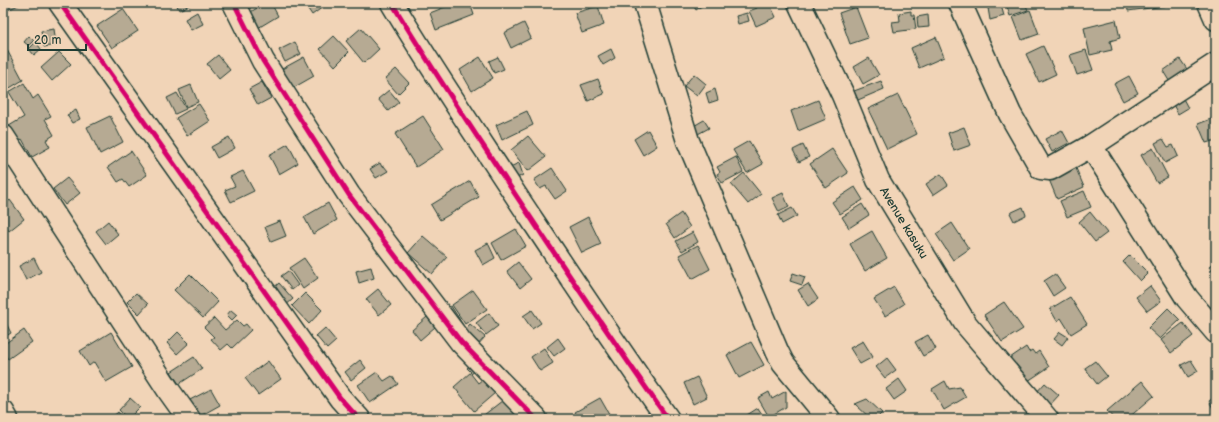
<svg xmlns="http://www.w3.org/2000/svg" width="1219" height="422" font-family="'Balsamiq Sans',sans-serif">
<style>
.building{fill:#b6aa93;stroke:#1f3d34}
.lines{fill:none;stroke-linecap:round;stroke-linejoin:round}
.minor-casing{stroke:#1f3d34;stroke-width:25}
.minor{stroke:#f1d4b7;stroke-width:22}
.cycleway-casing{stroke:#f1d4b7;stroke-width:8}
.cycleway{stroke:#d6006c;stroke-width:5}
.labels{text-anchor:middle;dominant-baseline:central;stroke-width:3;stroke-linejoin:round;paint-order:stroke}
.street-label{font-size:12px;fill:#1f3d34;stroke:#f1d4b7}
</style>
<rect width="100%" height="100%" fill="#f1d4b7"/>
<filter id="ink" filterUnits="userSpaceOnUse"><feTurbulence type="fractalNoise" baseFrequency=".025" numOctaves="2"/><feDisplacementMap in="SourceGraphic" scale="8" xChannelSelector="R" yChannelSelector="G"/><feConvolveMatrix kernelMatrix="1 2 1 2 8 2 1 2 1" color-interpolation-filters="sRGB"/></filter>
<g filter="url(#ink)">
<path class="building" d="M3,3H23L3,12Z
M176,3H194L179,10Z
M265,3H271L278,16L258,28L249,13Z
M304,3H321L323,7L312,15Z
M455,3H470L474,15L436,30L430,13Z
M692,3H706L696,10Z
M755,3H769L776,17L756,26L749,11L757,8Z
M1006,3H1025L1028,10L1010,16Z
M1127,3H1165V6L1128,11Z
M1001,5L1004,16L990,20L988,8Z
M598,6L604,25L582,33L575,13Z
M856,7L868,38L850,44L839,13Z
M123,9L138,31L112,48L97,26Z
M1030,10L1039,34L1022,40L1013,17Z
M911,11V15H914L916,29L894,32L892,22L900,21L899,13Z
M197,12L203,24L191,30L185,19Z
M747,13L749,21L738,24L736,16Z
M928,15L929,27L918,28L917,17Z
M1116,20L1120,38L1110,41L1112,50L1090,55L1084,28Z
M524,23L531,38L511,48L504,33Z
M361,28L379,49L364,63L346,41Z
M54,29L56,45L44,47L41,31Z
M29,36L34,41L29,46L24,42Z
M334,36L349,52L335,66L320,49Z
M936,37L944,57L919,68L911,48Z
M36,42L41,49L34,55L29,49Z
M295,42L301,54L285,62L279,50Z
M1043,46L1056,74L1039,82L1026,54Z
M611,49L615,58L603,65L598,56Z
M7,50L23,80L3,92V52Z
M1086,50L1093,70L1077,75L1070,55Z
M59,52L71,64L52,81L41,68Z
M218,55L230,70L219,79L207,64Z
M304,57L314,76L293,88L282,69Z
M480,57L493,78L472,91L460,70Z
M498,57L504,69L494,73L489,61Z
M869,58L879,75L863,84L854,67Z
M1180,59L1189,72L1171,84L1163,71Z
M396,69L409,83L398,94L385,79Z
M694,74L706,84L697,96L684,86Z
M1129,76L1138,93L1123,101L1114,84Z
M598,79L604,94L588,101L581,85Z
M881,81L884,89L858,100L854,91Z
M262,82L271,98L258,105L249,89Z
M24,83L33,99L38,95L51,116L45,119L54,135L46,140L50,147L32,157L22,139L18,142L9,126L24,117L9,92Z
M191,85L198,102L186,107L179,90Z
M715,89L718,100L709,103L706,93Z
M389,90L399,102L388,111L378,99Z
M177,93L186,109L175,114L167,98Z
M1180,93L1188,108L1178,114L1170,99Z
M898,95L917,134L887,149L868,109Z
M818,100L826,119L798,131L791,111Z
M199,104L210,121L187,136L176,118Z
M76,110L80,119L72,123L67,115Z
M527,111L533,125L502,140L496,125Z
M110,116L123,142L100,154L87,127Z
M423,116L444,149L416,167L395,134Z
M1216,117V140L1206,143L1198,124Z
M704,120L709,128L696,135L692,127Z
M964,127L971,145L954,151L948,133Z
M648,130L657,146L643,155L634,139Z
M1062,130L1069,143L1052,152L1045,139Z
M528,136L546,157L528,171L511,150Z
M229,137L235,148L217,158L211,147Z
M1163,139L1168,147L1173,145L1178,156L1165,163L1155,143Z
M749,141L763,164L747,173L733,150Z
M288,144L298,163L279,174L269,155Z
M803,145L809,157L799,162L793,150Z
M1153,148L1168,177L1157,183L1141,155Z
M832,149L848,173L826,188L810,164Z
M131,151L147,175L129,187L123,179L118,182L108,167Z
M736,157L743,172L722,183L717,174L720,172L717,167Z
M380,163L382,167L384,166L388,171L376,178L370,169Z
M519,163L523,175L515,179L510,167Z
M1075,166L1084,187L1057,199L1048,177Z
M552,168L567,191L555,199L546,186L540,189L534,180Z
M243,171L254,191L231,202L225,190L235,186L230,177Z
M744,173L761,194L748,204L731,184Z
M941,174L948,185L933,195L926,184Z
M67,178L80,193L65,205L53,189Z
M470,181L479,197L440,220L431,205Z
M855,187L863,200L840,214L832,202Z
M1084,191L1091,207L1067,217L1060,201Z
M783,193L789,207L779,212L772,198Z
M10,200L24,219L9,231L3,223V206Z
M328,203L337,220L313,234L304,217Z
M862,204L869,215L849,228L842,217Z
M1023,207L1026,215L1014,221L1010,213Z
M792,208L797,216L782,224L778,215Z
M1090,212L1107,233L1095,242L1079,222Z
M681,213L690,227L675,238L666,224Z
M588,217L601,244L582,253L569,227Z
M108,221L118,234L106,244L96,231Z
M280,221L286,236L271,242L265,227Z
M952,223L969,249L953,260L936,234Z
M516,229L526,246L501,260L492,243Z
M872,231L887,258L865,271L850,244Z
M693,232L698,242L682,251L676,241Z
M423,236L447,257L432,274L408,253Z
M488,243L495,258L483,265L475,250Z
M698,245L710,269L692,279L679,255Z
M1130,255L1148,273L1140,281L1123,262Z
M34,258L41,272L26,280L19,266Z
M304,258L318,278L303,289L289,268Z
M1216,261V276L1209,267Z
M518,262L531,279L520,288L507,271Z
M371,267L374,278L359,283L356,271Z
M288,271L298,285L292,290L281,276Z
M793,273L805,277L802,285L790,281Z
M190,274L218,302L203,318L174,290Z
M1055,274L1065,288L1053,296L1044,281Z
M279,283L293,299L283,308L269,292Z
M808,284L818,299L808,306L798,290Z
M1150,286L1161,301L1147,311L1136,297Z
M894,287L904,304L885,316L874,299Z
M378,289L391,305L379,315L366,299Z
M473,290L487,309L465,324L452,305Z
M136,293L148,304L139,314L127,302Z
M305,293L322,310L309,324L292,306Z
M1070,297L1087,324L1071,334L1061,318L1057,321L1050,309Z
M1004,302L1023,329L1002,342L984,315Z
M451,306L463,325L458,328L446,310Z
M1168,308L1180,320L1160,339L1148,328Z
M231,310L237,315L232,320L227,315Z
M532,310L541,323L532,329L523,316Z
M489,313L498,326L486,335L476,323Z
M3,317L11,333L3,338Z
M427,317L435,327L420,340L412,330Z
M214,318L225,330L237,320L243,326L246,324L251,330L232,348L228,344L221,350L211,339L214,337L204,327Z
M1183,323L1193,336L1171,353L1161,340Z
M470,324L485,337L476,347L462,333Z
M325,328L336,341L327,349L316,336Z
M24,330L32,342L8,359L3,352V345Z
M111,332L132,367L106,382L94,362L89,366L80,351Z
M178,332L189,343L177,354L167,343Z
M1060,332L1068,337L1062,345L1054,339Z
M928,335L936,349L923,356L915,342Z
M558,338L565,348L554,356L547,347Z
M863,341L873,357L860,364L850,348Z
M751,342L764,365L739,378L727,355Z
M1026,347L1029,352L1032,350L1035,354L1039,351L1049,367L1025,383L1004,362Z
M544,348L553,363L540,371L531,357Z
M194,357L202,369L179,384L171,372Z
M887,358L896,370L885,378L876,367Z
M360,360L366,368L351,380L345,372Z
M1191,360L1198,371L1188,377L1181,365Z
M268,361L281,379L258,395L245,378Z
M475,361L480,367L471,374L478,383L483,379L495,393L474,411L454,387L471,372L467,368Z
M1095,361L1107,376L1097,384L1085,368Z
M377,372L384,381L392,376L398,384L370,403L358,385Z
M697,377L707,397L693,404L684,383Z
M899,379L907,391L894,400L886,389Z
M945,381L949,389L960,387L966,397L944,410L932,389Z
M1142,381L1154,396L1127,419H1114L1107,411Z
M1045,383L1059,395L1048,407L1034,395Z
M211,389L220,405L195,419L186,402Z
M786,391V407L769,417L758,398L769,392L772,399Z
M1216,396V409L1214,410L1209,401Z
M507,397L523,419H481L480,418Z
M130,398L140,407L128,419L119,410Z
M600,398L612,419H579L575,412Z
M867,399L882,413L876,419H871L855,404Z
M758,408L764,417L761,419H750L747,415Z
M118,412L124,419H110Z"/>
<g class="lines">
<defs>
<g id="minor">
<path d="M60,3L340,398L359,419"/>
<path d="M234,3L263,61L349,195L461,342L536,419"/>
<path d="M392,3C431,68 473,130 515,194C565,269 615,345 668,419"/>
<path d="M645,3L688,141L777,351L783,363L829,419"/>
<path id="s1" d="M799,3L843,95L878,180L965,323L1047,419"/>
<path d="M960,3L1010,114L1041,168L1050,169L1091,146L1216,64"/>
<path d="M1209,3L1216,19"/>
<path d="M3,136L169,391L189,419"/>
<path d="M1091,146L1187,298L1216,332"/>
<path d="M3,412L7,419"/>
</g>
</defs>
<use href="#minor" class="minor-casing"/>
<use href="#minor" class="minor"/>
<defs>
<path id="cycleway" d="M60,3L340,398L359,419
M234,3L263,61L349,195L461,342L536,419
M392,3C431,68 473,130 515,194C565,269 615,345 668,419"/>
</defs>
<use href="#cycleway" class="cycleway-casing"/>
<use href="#cycleway" class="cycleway"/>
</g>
</g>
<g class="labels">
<g class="street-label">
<text stroke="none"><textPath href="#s1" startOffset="244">Avenue kasuku</textPath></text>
</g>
</g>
<rect width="1219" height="422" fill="none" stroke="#f1d4b7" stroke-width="16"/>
<rect x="8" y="8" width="1203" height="406" fill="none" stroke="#1f3d34" stroke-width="1.5" filter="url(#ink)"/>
<path d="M28 44v6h58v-6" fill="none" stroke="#1f3d34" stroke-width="2"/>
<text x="34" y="44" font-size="12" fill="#1f3d34" stroke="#f1d4b7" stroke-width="3" paint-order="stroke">20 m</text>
</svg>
